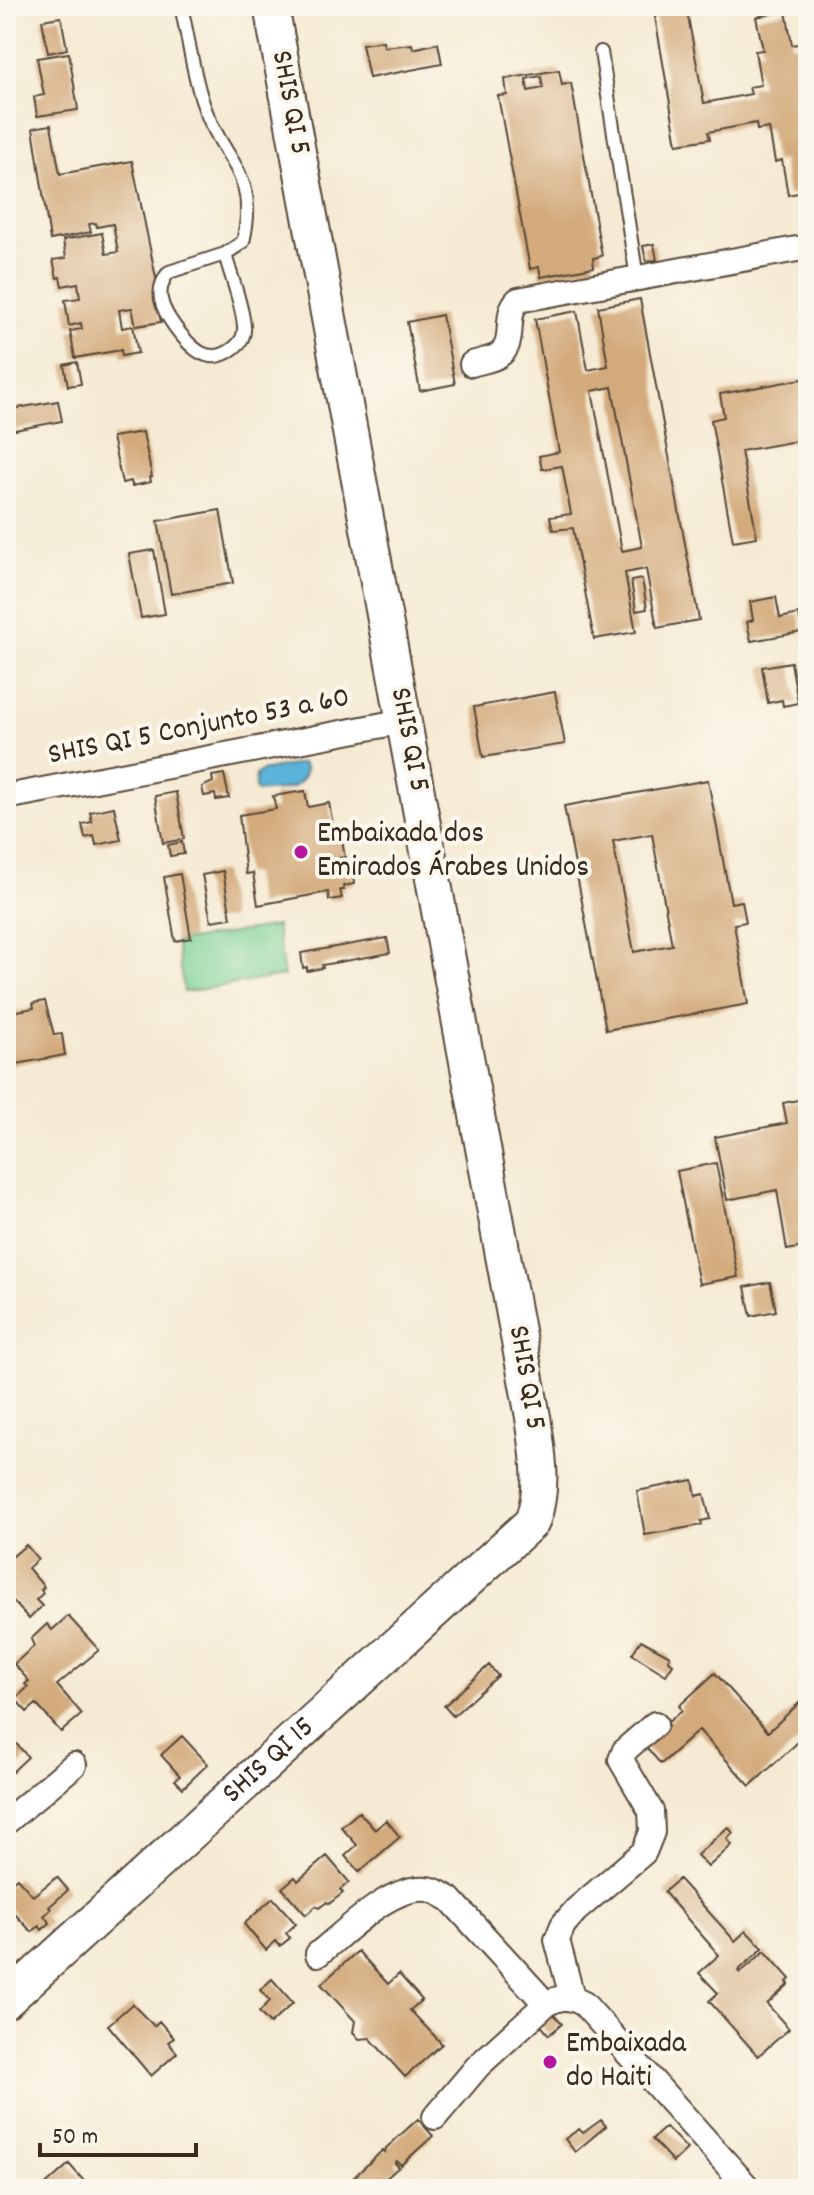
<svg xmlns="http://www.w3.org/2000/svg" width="814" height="2195" font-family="Dekko,sans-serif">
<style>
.green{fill:#7dd194;stroke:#5c7e59;stroke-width:2}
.water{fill:#5cb3d9;stroke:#4c6e7c;stroke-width:2}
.building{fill:#d3aa7b;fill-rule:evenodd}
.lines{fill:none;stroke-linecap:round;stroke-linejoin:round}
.lane-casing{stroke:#574739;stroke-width:16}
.street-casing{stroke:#574739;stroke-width:28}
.secondary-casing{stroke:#574739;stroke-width:38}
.lane{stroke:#fff;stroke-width:12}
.street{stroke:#fff;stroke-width:24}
.secondary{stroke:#fff;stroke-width:34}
.poi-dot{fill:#b5179e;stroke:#fbf7ec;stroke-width:3}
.labels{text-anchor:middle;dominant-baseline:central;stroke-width:8;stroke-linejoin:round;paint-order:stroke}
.street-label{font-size:30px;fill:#3b2a1e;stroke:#fbf7ec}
.poi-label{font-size:30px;fill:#3b2a1e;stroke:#fbf7ec;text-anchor:start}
</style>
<rect width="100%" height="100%" fill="#fbf7ec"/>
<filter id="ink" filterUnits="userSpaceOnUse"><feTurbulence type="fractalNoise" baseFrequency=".0125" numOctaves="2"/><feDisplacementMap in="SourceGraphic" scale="16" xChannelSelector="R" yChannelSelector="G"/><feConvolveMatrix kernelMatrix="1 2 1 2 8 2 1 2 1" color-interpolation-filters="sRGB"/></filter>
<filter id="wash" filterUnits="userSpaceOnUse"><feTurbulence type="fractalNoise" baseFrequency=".006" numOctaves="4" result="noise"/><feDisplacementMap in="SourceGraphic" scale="32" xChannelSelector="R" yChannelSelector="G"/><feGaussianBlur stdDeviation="1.8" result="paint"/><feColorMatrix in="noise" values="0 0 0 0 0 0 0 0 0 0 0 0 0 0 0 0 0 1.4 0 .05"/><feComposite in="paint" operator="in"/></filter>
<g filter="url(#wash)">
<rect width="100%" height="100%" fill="#f5ead3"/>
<path class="green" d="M276,926L284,976L184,992L176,942Z"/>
<path class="water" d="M302,763L306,769C300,794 279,789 257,792L255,787L256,775L261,771Z"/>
<g id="blocks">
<path class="building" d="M686,6L704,103L751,94L749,87L761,85L755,51L763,50L756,17L786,11L792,45L808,42V191L788,195L782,160L775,162L769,128L757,130L756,123L708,132L710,139L677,144L654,11Z
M61,17L67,49L48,53L42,20Z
M383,41L384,47L412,44L413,49L438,43L442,64L369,78L362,44Z
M69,53L78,110L37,116L34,97L44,95L37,58Z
M559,70L562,85L571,83L602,256L593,258L594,267L541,277L539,267L530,269L498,96L507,95L505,79ZM541,76L543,88L528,91L526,79Z
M51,125L60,174L132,161L161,302L157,303L161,322L136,326L132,308L119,310L122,328L133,326L138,353L122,356L121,350L75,358L70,331L82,329L81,323L69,326L65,300L80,298L78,283L62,286L60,277L57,278L53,260L66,258L63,240L102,233L106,254L118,252L113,224L97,227L96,223L89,224L91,232L50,240L33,128Z
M654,244L657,260L646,261L643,246Z
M640,299L699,620L657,628L646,569L625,573L636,632L594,639L573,528L553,530L550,517L571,514L562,466L542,469L539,456L559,452L535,319L577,311L588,370L608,366L598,307ZM612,387L642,547L622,551L592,391Z
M442,315L455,384L420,391L407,322Z
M77,362L81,384L68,386L64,365Z
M808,378V439L741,451L757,537L733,541L711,420L724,417L720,394Z
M58,401L62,421L9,431L6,410Z
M143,432L152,477H150L151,482L132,486L131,481L122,483L112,437Z
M220,510L233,583L171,594L158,521Z
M154,550L165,614L141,618L129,554Z
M642,579L647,609L636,611L631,581Z
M776,597L780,618L799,614L802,632L751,641L747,622L753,620L750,602Z
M791,662L798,703L783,706L782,700L768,703L762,667Z
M555,692L565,744L483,757L474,707Z
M224,774L229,798L216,800L215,794L204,796L202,787L213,782L212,776Z
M708,780L731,903L742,901L746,922L734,924L748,1004L606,1030L564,806ZM652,834L672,945L634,952L613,841Z
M305,791L308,807L329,803L335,836L341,835L345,857L339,858L340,870L352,868L354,884L343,886L344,890H340L342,898L329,900L328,892L258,905L253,873L246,874L239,815L276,809L273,796Z
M176,792L184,839L163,843L155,796Z
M114,807L121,840L96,845L94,836L85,838L82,824L92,822L90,812Z
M182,842L184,854L170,856L168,845Z
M223,871L231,918L211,921L202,875Z
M180,874L191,938L175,941L164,877Z
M387,938L390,953L322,965L323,968L307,971V967L303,968L301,953Z
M45,1001L54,1035L62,1034L65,1055L6,1066V1013L34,1008L33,1003Z
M808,1098V1246L787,1250L777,1190L727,1200L715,1137L787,1123L783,1103Z
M716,1163L738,1277L699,1284L677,1171Z
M770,1282L776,1311L751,1316L745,1287Z
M693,1480L696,1496L704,1494L710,1519L701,1521L702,1525L645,1535L637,1491Z
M26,1545L38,1559L28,1568L44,1587L41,1590L43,1593L36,1600L42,1606L29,1619L6,1593V1562Z
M68,1616L99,1650L57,1685L82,1714L61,1732L36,1704L27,1712L15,1699L28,1687L25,1684L29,1681L14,1664L34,1646L31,1639L47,1624L52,1630Z
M641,1640L670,1656L668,1660L673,1664L666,1675L632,1654Z
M489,1665L498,1676L453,1716L444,1706Z
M715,1673L768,1732L808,1695V1733L750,1786L699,1730L661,1764L643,1744L682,1710L679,1706Z
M6,1732L28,1757L10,1774L6,1769Z
M182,1736L208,1764L183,1788L175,1780L180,1776L161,1755Z
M359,1812L375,1830L386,1820L400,1837L359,1872L345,1856L357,1845L341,1827Z
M728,1827L733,1833L727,1839L732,1845L708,1867L697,1855Z
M327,1856L349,1882L340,1890L343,1893L329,1904L327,1902L319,1908L316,1906L306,1915L282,1888L295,1877L298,1881Z
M57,1877L68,1890L49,1907L51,1909L44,1916L50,1923L42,1930L39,1926L32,1932L10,1909L6,1911V1887L17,1878L33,1896Z
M679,1879L735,1941L746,1931L763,1948L738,1971L740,1973L765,1951L790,1979L787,1982L789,1984L767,2004L789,2029L758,2056L709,2001L718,1993L699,1973L719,1955L664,1892Z
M273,1898L296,1924L286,1933L290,1938L280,1946L276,1941L266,1950L244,1924Z
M358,1951L388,1984L399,1974L422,2000L410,2010L442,2044L405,2077L370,2038L359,2039L353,2032L355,2021L321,1984Z
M272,1979L293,2003L270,2024L259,2012L270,2001L260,1990Z
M132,2004L154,2026L159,2021L174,2038L168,2042L177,2053L151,2076L108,2025Z
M551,2012L562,2024L549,2035L538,2022Z
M418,2119L433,2136L401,2165L397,2161L395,2163L399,2167L374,2189H364L354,2177L383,2150L385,2152L386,2148Z
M601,2120L606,2126L575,2152L565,2139L579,2129L583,2133Z
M666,2127L687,2149L673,2162L652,2139Z
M69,2164L91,2189H41Z"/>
</g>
</g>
<g filter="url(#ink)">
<use href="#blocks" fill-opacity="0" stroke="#574739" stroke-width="2"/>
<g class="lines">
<defs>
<path id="lane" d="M181,6C189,40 193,77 205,109C226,165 259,174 243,242L225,254L169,272C153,291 162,309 175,327C190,347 209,369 235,347C241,342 245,335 244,326C242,303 231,277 225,254
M601,52L637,278"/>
<path id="street" d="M472,364C480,361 492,360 499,355C517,343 503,315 518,300L808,247
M6,797L404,721
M6,1822L74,1765
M318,1954C346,1932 389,1886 426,1889C434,1889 442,1895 450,1899L546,2004
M572,1997L557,1940L563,1925L576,1910L644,1852L652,1832L651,1811L621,1760L625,1750L655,1724
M435,2117L478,2066L546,2004C561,1996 570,1996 584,2004L749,2189"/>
<g id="secondary">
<path id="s1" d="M6,2001L532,1522C545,1487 538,1453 533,1417L271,6"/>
</g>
</defs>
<use href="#lane" class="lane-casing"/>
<use href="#street" class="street-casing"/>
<use href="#secondary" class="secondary-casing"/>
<use href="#lane" class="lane"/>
<use href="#street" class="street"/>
<use href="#secondary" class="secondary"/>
</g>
</g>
<g class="poi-dot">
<circle cx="301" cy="852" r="8"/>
<circle cx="550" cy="2062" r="8"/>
</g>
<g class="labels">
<g class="street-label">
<text transform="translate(289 103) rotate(79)">SHIS QI 5</text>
<text transform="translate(199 728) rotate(-11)">SHIS QI 5 Conjunto 53 a 60</text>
<text transform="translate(408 740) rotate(79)">SHIS QI 5</text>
<text transform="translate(525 1378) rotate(80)">SHIS QI 5</text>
<text stroke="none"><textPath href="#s1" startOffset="356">SHIS QI 15</textPath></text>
</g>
<g class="poi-label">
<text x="317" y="835">Embaixada dos<tspan x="317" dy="34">Emirados Árabes Unidos</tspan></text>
<text x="566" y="2045">Embaixada<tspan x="566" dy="34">do Haiti</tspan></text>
</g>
</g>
<rect width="814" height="2195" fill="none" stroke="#fbf7ec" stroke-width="32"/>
<path d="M40 2143v12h156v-12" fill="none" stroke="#3b2a1e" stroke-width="4"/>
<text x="52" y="2143" font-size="24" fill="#3b2a1e" stroke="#fbf7ec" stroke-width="6" paint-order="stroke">50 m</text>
</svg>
